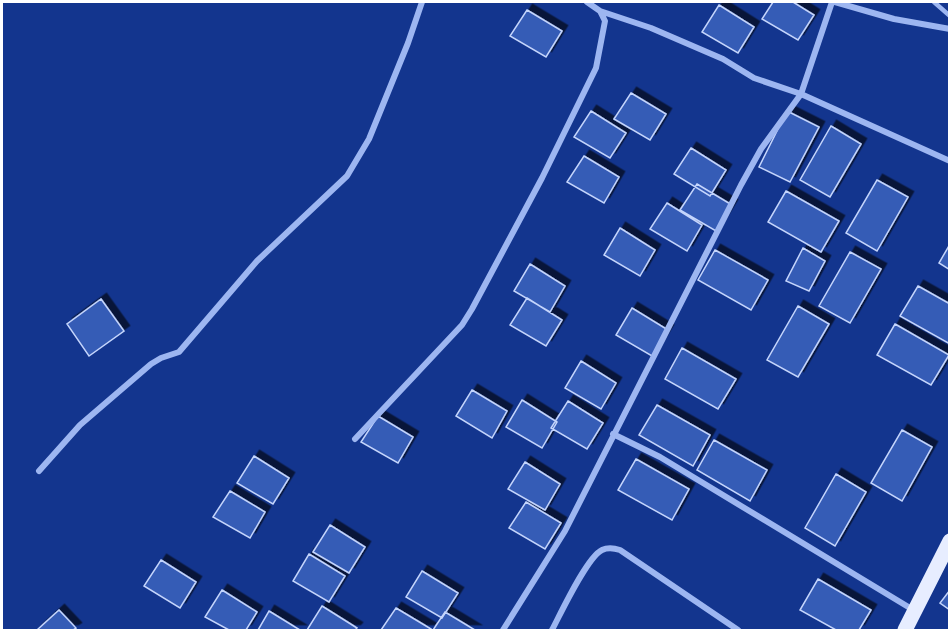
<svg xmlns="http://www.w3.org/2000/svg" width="951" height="632" font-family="Quicksand,sans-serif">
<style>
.building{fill:#365bb6;stroke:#c4d5fc;stroke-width:1.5;filter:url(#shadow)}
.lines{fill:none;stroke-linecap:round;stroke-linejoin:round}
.lane{stroke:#9db6f1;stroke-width:4.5}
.street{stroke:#9db6f1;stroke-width:6}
.primary{stroke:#e7edff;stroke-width:15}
</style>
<defs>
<filter id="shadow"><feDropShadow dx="5.5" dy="-5.5" stdDeviation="0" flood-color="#0009"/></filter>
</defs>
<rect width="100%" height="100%" fill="#13358e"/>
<path class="building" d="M773,2H793L814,15L798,40L762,19Z
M719,5L754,27L738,53L702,32Z
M527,10L562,31L546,57L510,36Z
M631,93L666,114L650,140L614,119Z
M591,111L626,133L610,158L574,137Z
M787,111L819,127L790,182L759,167Z
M831,126L861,144L830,197L800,180Z
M691,148L726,170L710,196L674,174Z
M584,156L619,177L604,203L567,182Z
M877,180L908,197L877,251L846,233Z
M697,184L732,205L716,231L680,210Z
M786,191L839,221L821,252L768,222Z
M667,203L702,225L687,251L650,229Z
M620,228L655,250L640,276L604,255Z
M950,244V270L939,263Z
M803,248L825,261L809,291L786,281Z
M715,250L768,280L751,310L698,280Z
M850,252L881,269L850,323L819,306Z
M530,264L565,286L550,312L514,291Z
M918,286L950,304V344L900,316Z
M527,298L562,320L546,346L510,325Z
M101,299L124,331L89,356L67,324Z
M798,306L829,324L798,377L767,360Z
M632,308L668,330L652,356L616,335Z
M895,324L949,355L931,385L877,355Z
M682,348L736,379L718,409L665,379Z
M581,361L616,383L601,409L565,388Z
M472,390L507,411L492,438L456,416Z
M522,400L557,422L542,448L506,427Z
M568,401L603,423L587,449L551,428Z
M657,405L710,435L693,466L639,435Z
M378,416L413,437L398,463L361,442Z
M902,430L932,447L902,501L871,483Z
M714,440L767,470L750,501L697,470Z
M254,456L289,478L273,504L237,483Z
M636,459L689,489L672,520L618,490Z
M525,462L560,484L545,510L508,489Z
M836,474L866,492L835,546L805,528Z
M230,491L265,512L250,538L213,517Z
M526,502L561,523L545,549L509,528Z
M330,525L365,547L349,573L313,552Z
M309,554L345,576L329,602L293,581Z
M161,560L196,582L180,608L144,586Z
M422,571L458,593L442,618L406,597Z
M818,579L871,610L859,630H836L800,610Z
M222,590L257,612L246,630H229L205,617Z
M950,590V610L940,603Z
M322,606L357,628L355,630H307Z
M396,608L431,629L430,630H381Z
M59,610L76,628L73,630H37Z
M269,611L300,630H258Z
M445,612L475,630H433Z"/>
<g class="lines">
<path class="lane" d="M934,2L950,16"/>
<path class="street" d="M835,2L894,19L950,29
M600,11L651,28L723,59L754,78L801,94L950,161
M613,434L660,457L915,611
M355,439L462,325L472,309L542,178L596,68L605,21L600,11L587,2
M39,471L80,425L151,364L161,358L179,352L257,261L347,176L369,139L408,43L422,2
M503,630L565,531L741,185L761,149L801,94L832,2
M552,630C561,613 587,557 602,550C608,547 614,548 620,550L738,630"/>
<path class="primary" d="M905,630L950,541"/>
</g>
<rect width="951" height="632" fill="none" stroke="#ffffff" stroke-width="6"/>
</svg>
